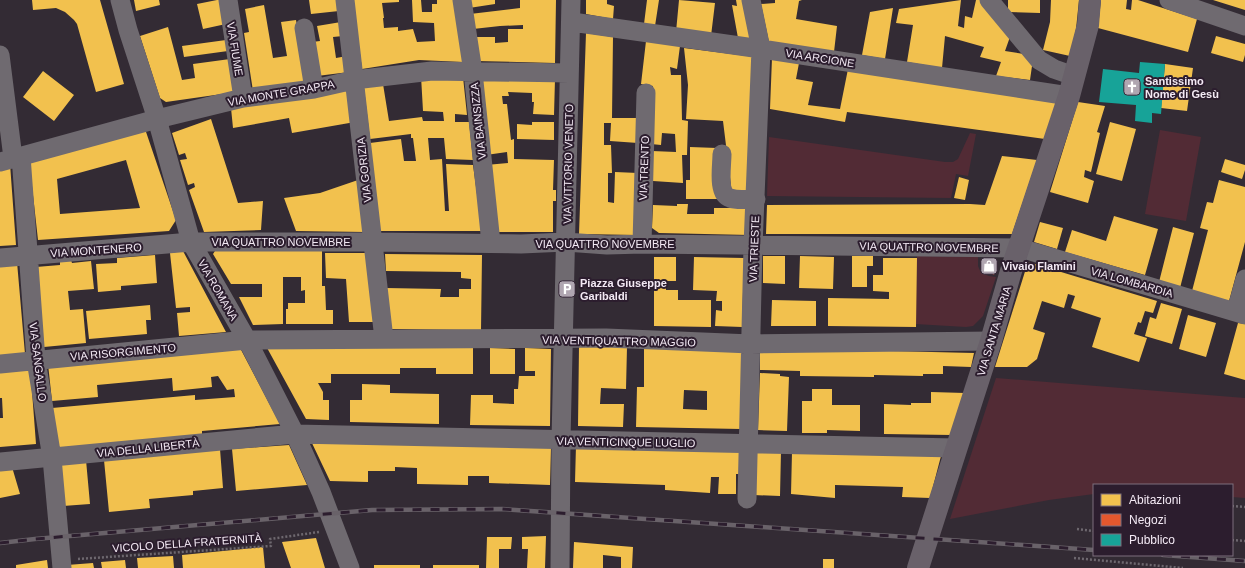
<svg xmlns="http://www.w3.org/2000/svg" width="1245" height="568" font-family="Arial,sans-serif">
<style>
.green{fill:#522b35}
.homes{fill:#f2c14e;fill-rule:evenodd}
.shops{fill:#e4572e}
.public{fill:#17a398}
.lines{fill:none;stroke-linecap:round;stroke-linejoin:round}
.path{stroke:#6e686f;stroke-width:2.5;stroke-dasharray:2 2;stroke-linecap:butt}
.minor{stroke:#6f6a70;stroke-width:19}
.secondary{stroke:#69616a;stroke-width:22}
.rail-casing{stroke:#696269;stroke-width:4.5}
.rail{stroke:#2c1d2e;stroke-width:3;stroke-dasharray:9;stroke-linecap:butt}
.labels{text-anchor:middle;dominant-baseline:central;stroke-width:4;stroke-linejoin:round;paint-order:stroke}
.street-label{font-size:11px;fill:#f3e9f4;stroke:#2c1d2e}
.poi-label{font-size:11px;font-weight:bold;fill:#f3e9f4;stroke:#2c1d2e;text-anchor:start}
</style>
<rect width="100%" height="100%" fill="#332b34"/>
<path class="green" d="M1160,130L1201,137L1186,221L1145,214Z
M970,133L976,134L968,176L956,174L951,198L767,196L769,137L945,162H953L958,159Z
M917,256L978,257V266L981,273L989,276L996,277L983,316L973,326L966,327L915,324Z
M996,378L1245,398V498L1232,497V485H1094V494L1049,500L950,519Z"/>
<path class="homes" d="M32,0H100L124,84L96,92L77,24L74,20L65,12L56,8L33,10Z
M134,0H159L160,5L136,11Z
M217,0H220L226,24L203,29L197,4Z
M309,0H338L339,11L311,14Z
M353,0H399V2L382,3L384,18H383L384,28L398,27V31L413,29L417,42L435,41L434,23L413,22L412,0H421L422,12H432V4H437V0H454L463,62L419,60L362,69Z
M468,0H495V4L469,8Z
M520,0H556L555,63L476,61L473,37H495V43L508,42V29H523V25L500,26L473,29L470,14L520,8Z
M586,0H607V4L614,6L613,19L586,14Z
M647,0H659L655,26L644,24Z
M679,0L715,3L711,36L676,32Z
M736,0H747L755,40L738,38L732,5L737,6Z
M775,0H802L799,1L796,19L837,26L834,52L769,42L761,4L775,3Z
M961,0L958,26L964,28L965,16L972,18L976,0H980L1011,34L1005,51L1030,55L1033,59L1030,80L996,76L1001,62L980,57L984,47L945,36L942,68L907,62L913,25L896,23L899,9Z
M1008,0H1040V13L1008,12Z
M1051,0H1079L1076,29L1070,56L1043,50L1050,22Z
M1101,0H1127L1126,9L1131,10L1132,0H1138L1197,19L1188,52L1098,28Z
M1213,0H1245V10Z
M264,5L273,58L287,56L281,22L296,20L307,82L253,91L244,33L249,32L245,9Z
M893,8L885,59L862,55L870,12Z
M341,22L343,36L333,37L336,58L347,56L349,72L317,76L312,42L320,41L317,26Z
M168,27L182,80L195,78L193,64L230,59L236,92L166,102L160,98L140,36Z
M586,33L613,37L612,118H639L638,143L610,141L611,123H604V145H611L612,173H608V202L614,203L615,172L638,173V235L579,234Z
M1216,36L1245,44V55L1243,62L1211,53Z
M226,40L228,51L184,57L182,46Z
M646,41L680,46L677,69L670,67L671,75H681L682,120L688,121L687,155H682L683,183L653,181L652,151L676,152L675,134L662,133L661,145L651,144L653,86L641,84Z
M684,48L755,57L747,194H732L723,121L686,119L688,85Z
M772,58L799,63L796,79L813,82L808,105L840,109L848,69L1057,99L1045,139L847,112L845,122L770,109Z
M1165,64L1193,68L1187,111L1161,108Z
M43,71L74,95L54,121L23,97Z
M421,76L463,77L467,115L455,114V122H469L473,160L446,159L444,138H428L430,160L442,159L445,211H449L446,164L473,165L482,231H380L370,143L401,139L404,161H416L413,138H411V134L370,139L364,88L383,84L389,121L422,117L423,121H444L443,112L423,111Z
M477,78L555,79L554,115L533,114L534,102H532V93L508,92L509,96H502L503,104H507L511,140L514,139V159L554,160L553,190H556V201H553V232H498L486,165L508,163L507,152L486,155Z
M349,88L355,122L292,133L289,118L233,128L231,108Z
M1078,102L1105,106L1097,132L1100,133L1091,172L1085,170L1084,177L1094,181L1088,203L1050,192Z
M211,119L238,203L263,201L261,230L204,232L189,190L195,187L194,183L188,185L180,160L187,159L185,153L179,155L172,133Z
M532,122H554V140L517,139V124L532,125Z
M1110,122L1136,129L1122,181L1096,174Z
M144,126L176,220L169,231L38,240L29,159ZM126,160L140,208L60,214L57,179Z
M690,147L717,148V199H686V180H690Z
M1002,156L1037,160L1012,234H766L767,205L970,204L985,205Z
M1225,159L1245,165V170L1242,179L1221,172Z
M10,164L16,245L0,246V167Z
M959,177L969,180L965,200L954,198Z
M358,180L366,232L296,231L284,198L320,193Z
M1219,180L1245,187V242L1229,301L1192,291L1208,230L1200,228L1207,202L1213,203Z
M677,204H688L687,214H714V208H750V235L659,233L652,228L653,205L677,206Z
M1114,216L1158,229L1145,275L1065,252L1072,230L1106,241Z
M1040,222L1063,228L1057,249L1034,242Z
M1173,227L1194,233L1180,288L1159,282Z
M322,250V286H325L326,310H333V324H286V309H288V303H305V290L301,291V277H283V324L253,325L239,297H262V284H231L213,254L215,251Z
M183,251L226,332L179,336L177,313L190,312V307L176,308L170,253Z
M325,253H368L377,322H349L346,279L326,278Z
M385,254L482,255L481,330L391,329L386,288L441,289L440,297H459V289H471V279L461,278V272L386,271Z
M155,255L157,283L121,286V290L98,292L96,264L117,263V258Z
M763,256H785V284L763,283Z
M800,256L834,257L833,289L799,288Z
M852,256H873V266H867V287H852Z
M654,257H676V281H666V290H678V300H711V327L654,326Z
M694,257L744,258L742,327L715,326L716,310L722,311V301H716L717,291L693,290Z
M883,258H917L916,327L828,326V298L889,299V292L873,291V275H883Z
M71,260L72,263L91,261L94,289L68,291L70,310L83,309L86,343L44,347L36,267L60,265V261Z
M17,262L25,354L0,356V263Z
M1028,262L1157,301L1153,313L1145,311L1141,323L1138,322L1134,334L1147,338L1139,362L1092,347L1101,318L1071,308L1075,296L1068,294L1064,308L1042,301L1033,329L1045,333L1037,359L1027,367H995Z
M772,300L816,301V326H771Z
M1161,303L1182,309L1172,344L1145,336L1150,317L1156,319Z
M150,305L151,320H146L147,334L89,339L86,311Z
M1188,315L1216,323L1206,357L1179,349Z
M1238,323L1245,324V380L1224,374Z
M644,345L742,346L741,429L636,427L637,387H644ZM684,390L707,391V410L683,409Z
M239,346L280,424L202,431V435L56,448L52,408L195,395V400L235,397L234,389L227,390L218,376L211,377L212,387L173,391L172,378L97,385L98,397L52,401L48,364Z
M266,346H473V374H436V368H400V374H331V383H318L323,392V400H329V420L306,419Z
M579,346L627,347L626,389L601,388L600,404H624L623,427L578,426Z
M490,348L515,349V374H490Z
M525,348L551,349L550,426L470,425L471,395H493V403L514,404V389H518L519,376H535V371H525Z
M760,348L974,353L971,367L943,366V374H923V376L874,375V377L800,376V371L760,370Z
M30,365L36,444L0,447V418H3L2,398H0V368Z
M760,373L780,374V376L789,377L787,431L758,430Z
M362,384L390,385V393L439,394V424L350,422V400H362Z
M812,389H832V405H860V431L827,430V433H802V401H812Z
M931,392L965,393L952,435L884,434V404L911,405V403H931Z
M311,441L551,447L550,485L489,483V476H468V485L417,484V468L395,467V471H368V482L330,481Z
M289,445L307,485L236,491L232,449Z
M576,445L740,449L739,474H736V494H718L719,477H711L710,493L665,490V485L575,482Z
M220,449L223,488L193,491V495L149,499L150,508L109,512L104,460Z
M755,450L781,451L780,496L754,495Z
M792,452L941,456L930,498L902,497L903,487L835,485V498L791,494Z
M86,460L90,504L63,506L59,463Z
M12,467L20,494L0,498V468Z
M546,536L545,568H527L528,549H522V537Z
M487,537H512L511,549H499V568H486Z
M316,538L325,568H291L282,542Z
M574,542L633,547L632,568H621V557L603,555V568H573Z
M263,547L265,568H183L182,555Z
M173,556L174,568H138L137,558Z
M823,559H834V568H823Z
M47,560L48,568H16V565Z
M125,560L126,568H102L101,562Z
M93,563L94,568H67V565Z
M374,565H420V568H374Z
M433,565H479V568H433Z"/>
<path class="shops" d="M981,259H986L993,264L995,268L994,275L985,270Z"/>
<path class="public" d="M1140,62L1165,64L1161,114L1152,113V123L1135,121L1136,105L1099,102L1103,69L1139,73Z"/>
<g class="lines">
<path class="path" d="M1232,506L1245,507
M1077,529L1094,531
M1232,540L1245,541
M1074,558L1183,568
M78,559L271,546L270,539L319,532"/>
<path class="minor" d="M120,0L128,30L157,119L191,242L247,340L295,434L321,492L350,568
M228,0L243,98
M345,0L384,339
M462,0L473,72L491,243
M989,0L1039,60L1054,69L1074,76
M1169,0L1245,26
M572,22L761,49L1069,96
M304,28L314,89
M0,55L13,158
M722,154C722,166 717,194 730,198C738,201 748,199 756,199
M21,156L36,360L52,458L62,568
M0,162L157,119L243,98L314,89L354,80L432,71L569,73
M642,244L646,93
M0,258L191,242H372L521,244L566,242L607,245L642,244L1020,248L1245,315
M1236,312L1245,279
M0,364L247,340L606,338L751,344L991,341
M0,462L295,434L956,448
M747,499L753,246L761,49L751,0
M560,568L561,440L571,0"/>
<path class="secondary" d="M918,568L991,341L1011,271L1069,96L1088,25L1090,0"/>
<defs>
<path id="rail" d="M0,543L35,539L372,510L502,509L1094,550
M1163,555L1245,561"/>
</defs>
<use href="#rail" class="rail-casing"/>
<use href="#rail" class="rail"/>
</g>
<defs>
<symbol id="church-square" viewBox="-11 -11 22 22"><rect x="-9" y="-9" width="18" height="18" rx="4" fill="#b0a6b1" stroke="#2c1d2e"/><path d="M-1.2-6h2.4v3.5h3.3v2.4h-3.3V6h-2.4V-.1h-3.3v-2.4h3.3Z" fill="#fff"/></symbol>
<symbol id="shop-square" viewBox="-11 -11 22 22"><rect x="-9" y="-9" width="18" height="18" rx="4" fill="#b0a6b1" stroke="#2c1d2e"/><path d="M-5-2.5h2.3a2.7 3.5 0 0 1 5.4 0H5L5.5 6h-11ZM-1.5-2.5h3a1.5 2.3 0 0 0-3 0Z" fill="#fff"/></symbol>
<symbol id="parking-square" viewBox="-11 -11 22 22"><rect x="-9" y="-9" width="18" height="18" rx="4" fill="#b0a6b1" stroke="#2c1d2e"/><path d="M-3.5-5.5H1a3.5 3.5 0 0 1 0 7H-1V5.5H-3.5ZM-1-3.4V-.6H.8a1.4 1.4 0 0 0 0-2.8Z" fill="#fff"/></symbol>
</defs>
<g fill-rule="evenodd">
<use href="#church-square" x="1122" y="77" width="20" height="20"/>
<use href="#shop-square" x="979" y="256" width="20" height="20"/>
<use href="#parking-square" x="557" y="279" width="20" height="20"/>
</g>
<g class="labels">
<g class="street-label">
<text transform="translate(235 49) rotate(81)">VIA FIUME</text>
<text transform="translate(820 58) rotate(9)">VIA ARCIONE</text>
<text transform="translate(281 93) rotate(-10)">VIA MONTE GRAPPA</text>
<text transform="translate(478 121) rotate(-96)">VIA BAINSIZZA</text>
<text transform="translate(568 164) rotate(-89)">VIA VITTORIO VENETO</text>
<text transform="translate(644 168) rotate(-88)">VIA TRENTO</text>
<text transform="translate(364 170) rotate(-96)">VIA GORIZIA</text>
<text x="281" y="242">VIA QUATTRO NOVEMBRE</text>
<text x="605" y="244">VIA QUATTRO NOVEMBRE</text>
<text transform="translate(929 247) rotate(1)">VIA QUATTRO NOVEMBRE</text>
<text transform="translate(754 249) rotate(-88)">VIA TRIESTE</text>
<text transform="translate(96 250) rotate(-4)">VIA MONTENERO</text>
<text transform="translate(1132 282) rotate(16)">VIA LOMBARDIA</text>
<text transform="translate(218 290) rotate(60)">VIA ROMANA</text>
<text transform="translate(994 331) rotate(-73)">VIA SANTA MARIA</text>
<text transform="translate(619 341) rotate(1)">VIA VENTIQUATTRO MAGGIO</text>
<text transform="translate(123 352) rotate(-5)">VIA RISORGIMENTO</text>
<text transform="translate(38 362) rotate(83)">VIA SANGALLO</text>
<text transform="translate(626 442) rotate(1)">VIA VENTICINQUE LUGLIO</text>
<text transform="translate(148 448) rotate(-6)">VIA DELLA LIBERTÀ</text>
<text transform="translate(187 543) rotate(-4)">VICOLO DELLA FRATERNITÀ</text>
</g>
<g class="poi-label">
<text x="1145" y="81">Santissimo<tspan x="1145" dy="13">Nome di Gesù</tspan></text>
<text x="1002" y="266">Vivaio Flamini</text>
<text x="580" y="283">Piazza Giuseppe<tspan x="580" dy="13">Garibaldi</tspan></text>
</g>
</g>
<rect x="1093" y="484" width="140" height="72" fill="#2c1d2e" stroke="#7c6f7d"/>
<rect x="1101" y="494" width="20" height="12" fill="#f2c14e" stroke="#7c6f7d"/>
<text x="1129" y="504" font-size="12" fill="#f3e9f4">Abitazioni</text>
<rect x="1101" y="514" width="20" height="12" fill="#e4572e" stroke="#7c6f7d"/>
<text x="1129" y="524" font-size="12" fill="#f3e9f4">Negozi</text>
<rect x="1101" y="534" width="20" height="12" fill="#17a398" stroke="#7c6f7d"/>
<text x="1129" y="544" font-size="12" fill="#f3e9f4">Pubblico</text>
</svg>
